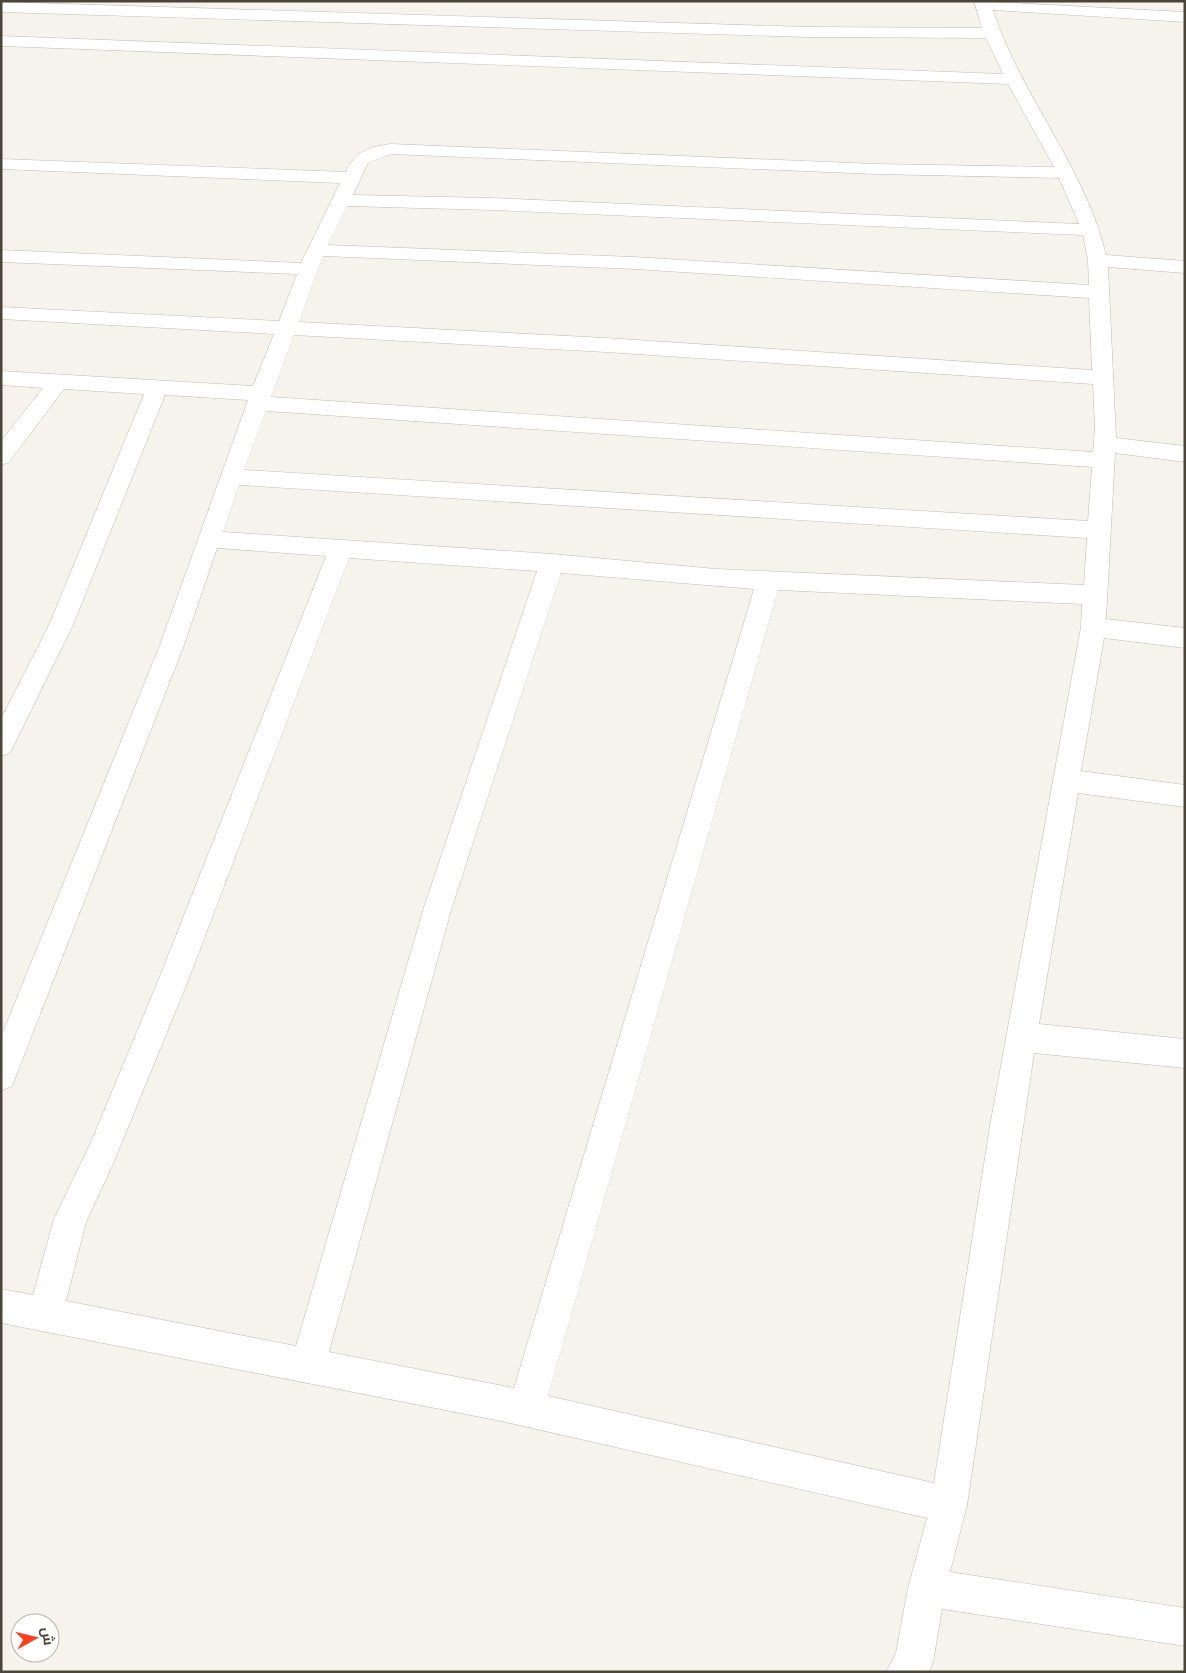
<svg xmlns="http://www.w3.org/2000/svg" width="1186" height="1673" font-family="Poppins,Cairo,sans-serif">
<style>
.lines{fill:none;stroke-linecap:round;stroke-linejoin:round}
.street-casing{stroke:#c2bbae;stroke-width:1}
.street{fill:#fff;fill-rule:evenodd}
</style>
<rect width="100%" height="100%" fill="#f6f3ec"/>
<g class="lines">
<defs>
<path id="street" d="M974,1L1185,12V22L993,10C1021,97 1085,166 1106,255L1185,261V273L1108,267L1116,438L1185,446V462L1115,453L1106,619L1185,628V648L1104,638L1081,771L1185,785V807L1078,793L1039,1024L1185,1039V1068L1034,1053L967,1505L950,1572L1185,1608V1646L942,1609L933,1662L929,1672H886L896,1653L908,1588L927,1518L501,1421L1,1323V1289L33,1295L54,1219L91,1142L158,981L326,556L217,548L184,645L16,1076L12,1086L1,1091V1037L160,645L248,400L165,395L73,625L10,753L1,756V719L49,625L144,394L64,389L9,462L1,465V441L43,388L1,385V371L253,386L274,334L1,319V307L279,321L297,274L1,262V250L301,263L340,183L1,169V159L346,172C356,151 368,147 391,144L876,164L1054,167L1008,84L1,46V36L1003,74L986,38L807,37L1,12V2L807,27L982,28ZM391,154L876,174L1059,178L1079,224L492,198L353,195L368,163ZM347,206L492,210L1083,235L1088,260L1089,285L634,257L328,245ZM323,256L634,269L1089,298L1092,370L606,338L299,322ZM294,335L606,352L1093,384L1095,428L1093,452L271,397ZM266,411L1092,467L1088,521L244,470ZM239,485L1087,538L1084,585L716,569L552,554L223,532ZM349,558L537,571L424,907L296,1346L66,1301L86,1222L113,1164L188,981ZM561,573L754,589L514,1388L329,1352L452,907ZM778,590L1082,604L1081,627L990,1126L934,1483L548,1396Z"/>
</defs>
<use href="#street" class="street-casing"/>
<use href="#street" class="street"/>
</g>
<rect width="1186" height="1673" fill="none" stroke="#4b4439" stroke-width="5"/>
<g transform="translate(35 1638) rotate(82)"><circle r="24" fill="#ffffff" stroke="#b7b4b0"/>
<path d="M0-4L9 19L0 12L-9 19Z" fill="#fc3f1d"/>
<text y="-8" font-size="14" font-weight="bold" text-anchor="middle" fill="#4b4439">ش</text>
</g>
</svg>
